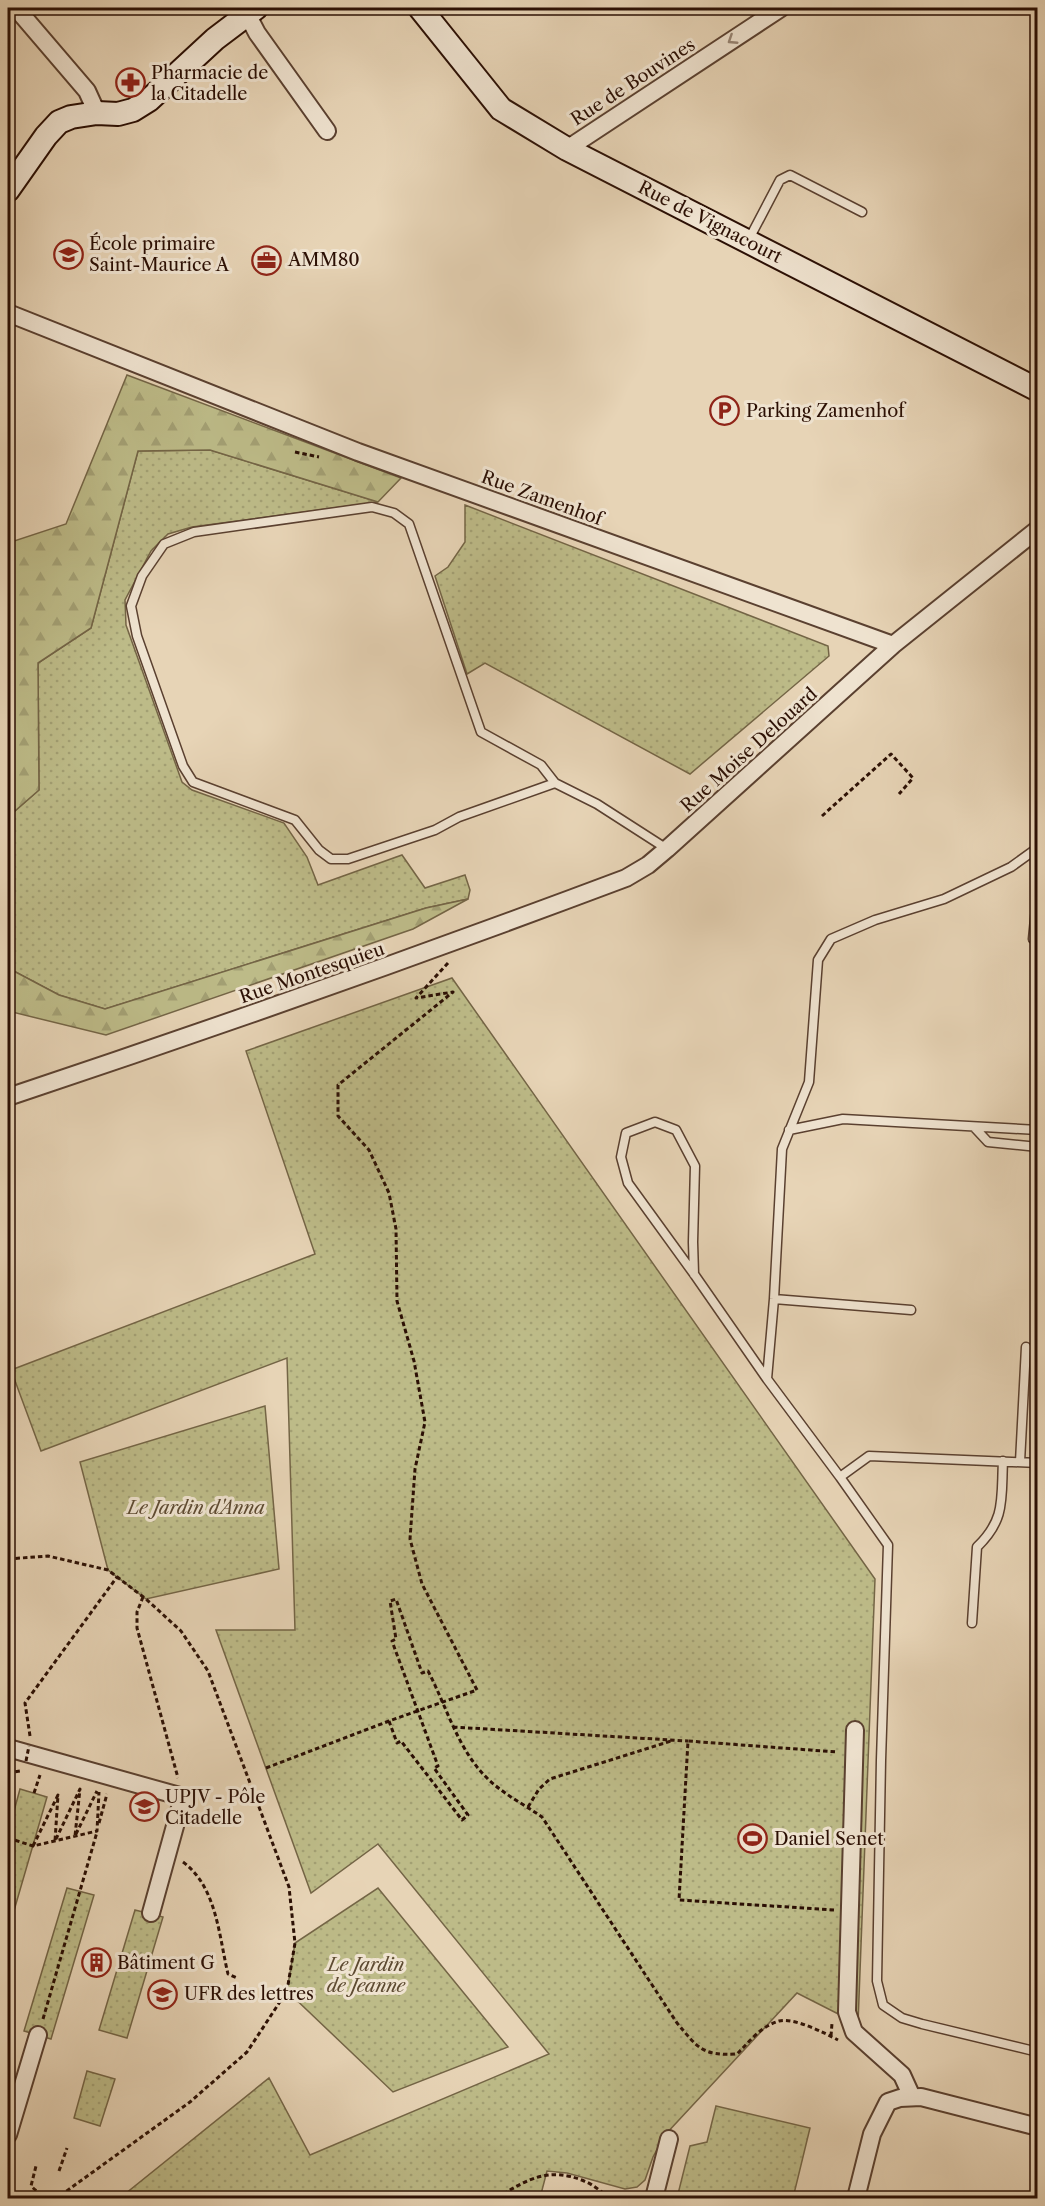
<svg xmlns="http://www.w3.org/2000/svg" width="1045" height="2206" font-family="'Libre Caslon Text',serif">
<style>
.green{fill:url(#green-dots);stroke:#746546;stroke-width:1.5}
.forest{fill:url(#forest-firs);stroke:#746546;stroke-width:1.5}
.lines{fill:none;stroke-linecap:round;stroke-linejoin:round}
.lane-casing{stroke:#5a4030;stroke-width:11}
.street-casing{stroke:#5a4030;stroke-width:20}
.secondary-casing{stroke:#2b0f04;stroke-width:26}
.path{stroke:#2b0f04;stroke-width:3;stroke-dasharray:4.5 3;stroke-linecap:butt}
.lane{stroke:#efe3d0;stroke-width:8}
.street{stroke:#efe3d0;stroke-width:16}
.secondary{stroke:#efe3d0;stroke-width:22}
.path-bridge{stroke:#2b0f04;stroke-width:3;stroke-dasharray:4.5 3;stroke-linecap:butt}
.oneway{stroke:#978474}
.labels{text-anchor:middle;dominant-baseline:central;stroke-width:6;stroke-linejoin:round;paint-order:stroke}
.poi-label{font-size:18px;fill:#2b0f04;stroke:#efe3d0;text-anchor:start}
.street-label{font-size:18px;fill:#2b0f04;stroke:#efe3d0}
.park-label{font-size:18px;font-style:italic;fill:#5e4b32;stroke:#efe3d0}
</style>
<defs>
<pattern id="green-dots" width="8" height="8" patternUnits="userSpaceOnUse" patternTransform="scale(1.5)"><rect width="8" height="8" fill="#bdbb88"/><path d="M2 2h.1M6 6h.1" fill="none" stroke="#a3a074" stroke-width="1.8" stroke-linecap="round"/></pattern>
<pattern id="forest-firs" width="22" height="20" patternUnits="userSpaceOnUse" patternTransform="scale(1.5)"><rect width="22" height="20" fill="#bdbb88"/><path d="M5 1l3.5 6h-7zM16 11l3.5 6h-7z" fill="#a3a074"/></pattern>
</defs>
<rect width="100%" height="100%" fill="#e7d4b6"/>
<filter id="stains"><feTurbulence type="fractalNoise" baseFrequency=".00333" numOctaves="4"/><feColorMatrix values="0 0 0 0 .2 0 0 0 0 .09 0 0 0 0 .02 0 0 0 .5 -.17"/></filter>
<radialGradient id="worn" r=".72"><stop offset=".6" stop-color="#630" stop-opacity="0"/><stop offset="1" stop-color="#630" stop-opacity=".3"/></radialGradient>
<path class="green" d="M210,450L378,502L192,527L168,534L151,551L125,600L126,625L182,782L192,790L284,823L307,857L318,885L402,855L425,888L465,875L470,890L468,899L426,908L105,1009L59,995L8,968V817L39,790L38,663L91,628L138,451Z
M465,505L828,646L829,656L690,774L485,663L467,674L435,576L448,567L465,542Z
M452,978L875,1579L858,2024L797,1993L665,2135L653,2157L645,2180L637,2187L625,2189L567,2173L547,2171L540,2198H120L269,2078L310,2155L549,2054L378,1844L311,1893L216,1630H295L287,1358L41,1451L11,1370L315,1254L246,1051Z
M265,1406L279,1569L146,1599L108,1570L80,1462Z
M20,1789L47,1797L11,1921L8,1920V1833Z
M67,1888L94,1895L51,2039L24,2031Z
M378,1888L508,2047L393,2092L287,1991L295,1943Z
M135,1910L163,1917L127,2038L99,2030Z
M87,2071L115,2079L100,2126L74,2118Z
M716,2106L810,2128L793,2198H677L690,2146L707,2142Z"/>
<path class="forest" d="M127,375L401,478L378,502L210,450L138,451L91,628L38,663L39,790L8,817V543L66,524Z
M468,899L413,929L106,1035L8,1011V968L59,995L105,1009L426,908Z"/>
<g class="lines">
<defs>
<path id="lane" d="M748,241L780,180L790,175L862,212
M555,783L459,817L435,830L348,859H331L319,850L295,820L193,782L183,766L137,636L131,606L142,576L164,544L194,532L372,507L394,513L409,524L481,732L541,765L555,783L597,804L667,849
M1038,838L1036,849L1011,867L944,899L875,920L831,939L818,960L809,1082L782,1149L774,1299L767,1379L840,1477L888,1545L881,1760L877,1981L883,2005L902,2018L922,2024L1038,2052
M1038,888L1033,939L1038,942
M974,1127L988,1142L1038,1147
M789,1130L843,1119L1038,1130
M694,1274L693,1242L695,1166L676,1130L655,1122L626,1133L621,1157L628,1183L694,1274L767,1379
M774,1299L911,1310
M1020,1462L1026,1347
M840,1477L869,1456L1038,1463
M972,1623L977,1547C1006,1519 1001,1499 1003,1461"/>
<path id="street" d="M16,8L87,91L97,113
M244,8L257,33L327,131
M567,149L781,8
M8,313L358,452L893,645L1038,529
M8,1097C215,1028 421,955 626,878L648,865L667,849L893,645
M855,1730L847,2012L854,2032L902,2075L912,2097
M8,1748L183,1797L151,1913
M8,2135L38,2035
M654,2198L669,2139
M856,2198L872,2134L888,2102L900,2098L921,2097L1038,2127"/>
<path id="secondary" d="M420,8L501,109L567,149L1038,390
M8,190L46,136L59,122L71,117L97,113L118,114L133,110L149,100L215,39L256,8"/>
</defs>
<use href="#lane" class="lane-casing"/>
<use href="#street" class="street-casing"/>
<use href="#secondary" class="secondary-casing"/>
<path class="path" d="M295,452L319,457
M822,816L891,754L913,778L899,794
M8,1559L48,1556L108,1570L146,1599L181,1631L208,1671L289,1887L295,1943L287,1991L247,2052L190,2102L61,2195C48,2198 41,2196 31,2186L36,2166
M143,1597L137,1612V1628L178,1778
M389,1721L397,1743L401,1741L462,1820L468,1815L434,1768L438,1766L392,1641L396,1639L390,1601L396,1599L422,1673L428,1671C447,1707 458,1751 489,1780C505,1795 525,1805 542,1817L677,2023C698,2048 702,2056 737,2054C749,2042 761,2026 779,2021C793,2017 825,2033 838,2040
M453,1727L688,1741
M30,1736L25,1703L117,1577
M266,1768L389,1721L477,1690L422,1584L410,1539L415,1469L425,1422L414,1361L397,1301L396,1229L389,1193L369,1150L338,1116V1085L453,992L416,998L448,963
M8,1773L20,1771
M34,1793L40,1775
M528,1807L539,1789L550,1779L671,1741
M99,1823L107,1794
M8,1838L33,1846L97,1831L99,1792
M33,1846L58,1795L55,1841L80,1789L75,1836L97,1791
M183,1862C217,1887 219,1937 228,1974L237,1978
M834,1910L679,1900L688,1741L837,1752
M43,2019L97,1832
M831,2036L832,2023
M59,2171L67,2148
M497,2198C526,2180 548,2166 584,2181C593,2184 602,2193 611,2198"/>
<use href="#lane" class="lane"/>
<use href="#street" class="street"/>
<use href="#secondary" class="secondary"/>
<path class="path-bridge" d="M26,1761L29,1746"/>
</g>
<defs><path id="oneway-chevron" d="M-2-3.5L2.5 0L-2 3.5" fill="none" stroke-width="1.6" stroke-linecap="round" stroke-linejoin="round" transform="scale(1.5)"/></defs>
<use class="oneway" href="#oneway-chevron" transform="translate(732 40) rotate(147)"/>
<defs>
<symbol id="pharmacy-ring" viewBox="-11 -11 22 22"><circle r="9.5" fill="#efe3d0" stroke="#8f2418" stroke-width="1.5"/><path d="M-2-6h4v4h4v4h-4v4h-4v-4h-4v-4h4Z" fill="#8f2418"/></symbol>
<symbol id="school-ring" viewBox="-11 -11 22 22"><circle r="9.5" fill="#efe3d0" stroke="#8f2418" stroke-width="1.5"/><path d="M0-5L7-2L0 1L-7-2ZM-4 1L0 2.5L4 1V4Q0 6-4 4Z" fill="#8f2418"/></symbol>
<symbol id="office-ring" viewBox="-11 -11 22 22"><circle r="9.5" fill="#efe3d0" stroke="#8f2418" stroke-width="1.5"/><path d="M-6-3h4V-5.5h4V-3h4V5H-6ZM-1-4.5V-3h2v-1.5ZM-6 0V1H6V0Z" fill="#8f2418"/></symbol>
<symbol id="parking-ring" viewBox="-11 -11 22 22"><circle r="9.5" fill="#efe3d0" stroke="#8f2418" stroke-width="1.5"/><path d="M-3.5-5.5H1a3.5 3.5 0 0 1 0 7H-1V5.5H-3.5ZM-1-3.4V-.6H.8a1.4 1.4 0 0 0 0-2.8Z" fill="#8f2418"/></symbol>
<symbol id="university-ring" viewBox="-11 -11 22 22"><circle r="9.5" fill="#efe3d0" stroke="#8f2418" stroke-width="1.5"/><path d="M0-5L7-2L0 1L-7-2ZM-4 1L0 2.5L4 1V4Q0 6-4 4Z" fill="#8f2418"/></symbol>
<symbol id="stadium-ring" viewBox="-11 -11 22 22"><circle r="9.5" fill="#efe3d0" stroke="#8f2418" stroke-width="1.5"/><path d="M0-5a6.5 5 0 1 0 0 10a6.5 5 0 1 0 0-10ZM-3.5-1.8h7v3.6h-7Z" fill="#8f2418"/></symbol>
<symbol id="building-ring" viewBox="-11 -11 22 22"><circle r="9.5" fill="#efe3d0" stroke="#8f2418" stroke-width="1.5"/><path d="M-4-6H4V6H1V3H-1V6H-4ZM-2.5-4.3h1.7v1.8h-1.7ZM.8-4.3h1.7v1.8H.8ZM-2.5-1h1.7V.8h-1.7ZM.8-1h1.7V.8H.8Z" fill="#8f2418"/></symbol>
</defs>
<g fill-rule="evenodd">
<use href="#pharmacy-ring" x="114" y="66" width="33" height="33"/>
<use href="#school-ring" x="52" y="238" width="33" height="33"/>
<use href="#office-ring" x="250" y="244" width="33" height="33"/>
<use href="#parking-ring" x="708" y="394" width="33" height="33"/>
<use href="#university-ring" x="128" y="1790" width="33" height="33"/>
<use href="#stadium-ring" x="736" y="1822" width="33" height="33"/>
<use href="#building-ring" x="80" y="1946" width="33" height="33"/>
<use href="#university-ring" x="146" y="1978" width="33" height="33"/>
</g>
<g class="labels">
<g class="poi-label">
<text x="151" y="73">Pharmacie de<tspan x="151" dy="21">la Citadelle</tspan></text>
<text x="89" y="244">École primaire<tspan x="89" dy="21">Saint-Maurice A</tspan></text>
<text x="288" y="260">AMM80</text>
<text x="746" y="411">Parking Zamenhof</text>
<text x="165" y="1797">UPJV - Pôle<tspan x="165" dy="21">Citadelle</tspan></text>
<text x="774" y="1839">Daniel Senet</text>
<text x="117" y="1963">Bâtiment G</text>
<text x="184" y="1994">UFR des lettres</text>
</g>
<g class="street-label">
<text transform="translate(633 82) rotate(-33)">Rue de Bouvines</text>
<text transform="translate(710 222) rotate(27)">Rue de Vignacourt</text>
<text transform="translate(542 498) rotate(20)">Rue Zamenhof</text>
<text transform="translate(749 750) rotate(-42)">Rue Moise Delouard</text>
<text transform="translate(312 973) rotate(-19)">Rue Montesquieu</text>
</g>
<g class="park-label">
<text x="196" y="1508">Le Jardin d'Anna</text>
<text x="366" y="1965">Le Jardin<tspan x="366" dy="21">de Jeanne</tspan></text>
</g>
</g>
<rect width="1045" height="2206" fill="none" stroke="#e7d4b6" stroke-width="30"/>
<rect x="9" y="9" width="1027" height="2188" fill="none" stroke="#2b0f04" stroke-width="3"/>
<rect x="15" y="15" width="1015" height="2176" fill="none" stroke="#2b0f04" stroke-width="1.5"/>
<rect width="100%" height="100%" filter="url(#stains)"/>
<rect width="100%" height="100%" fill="url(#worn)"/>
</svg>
